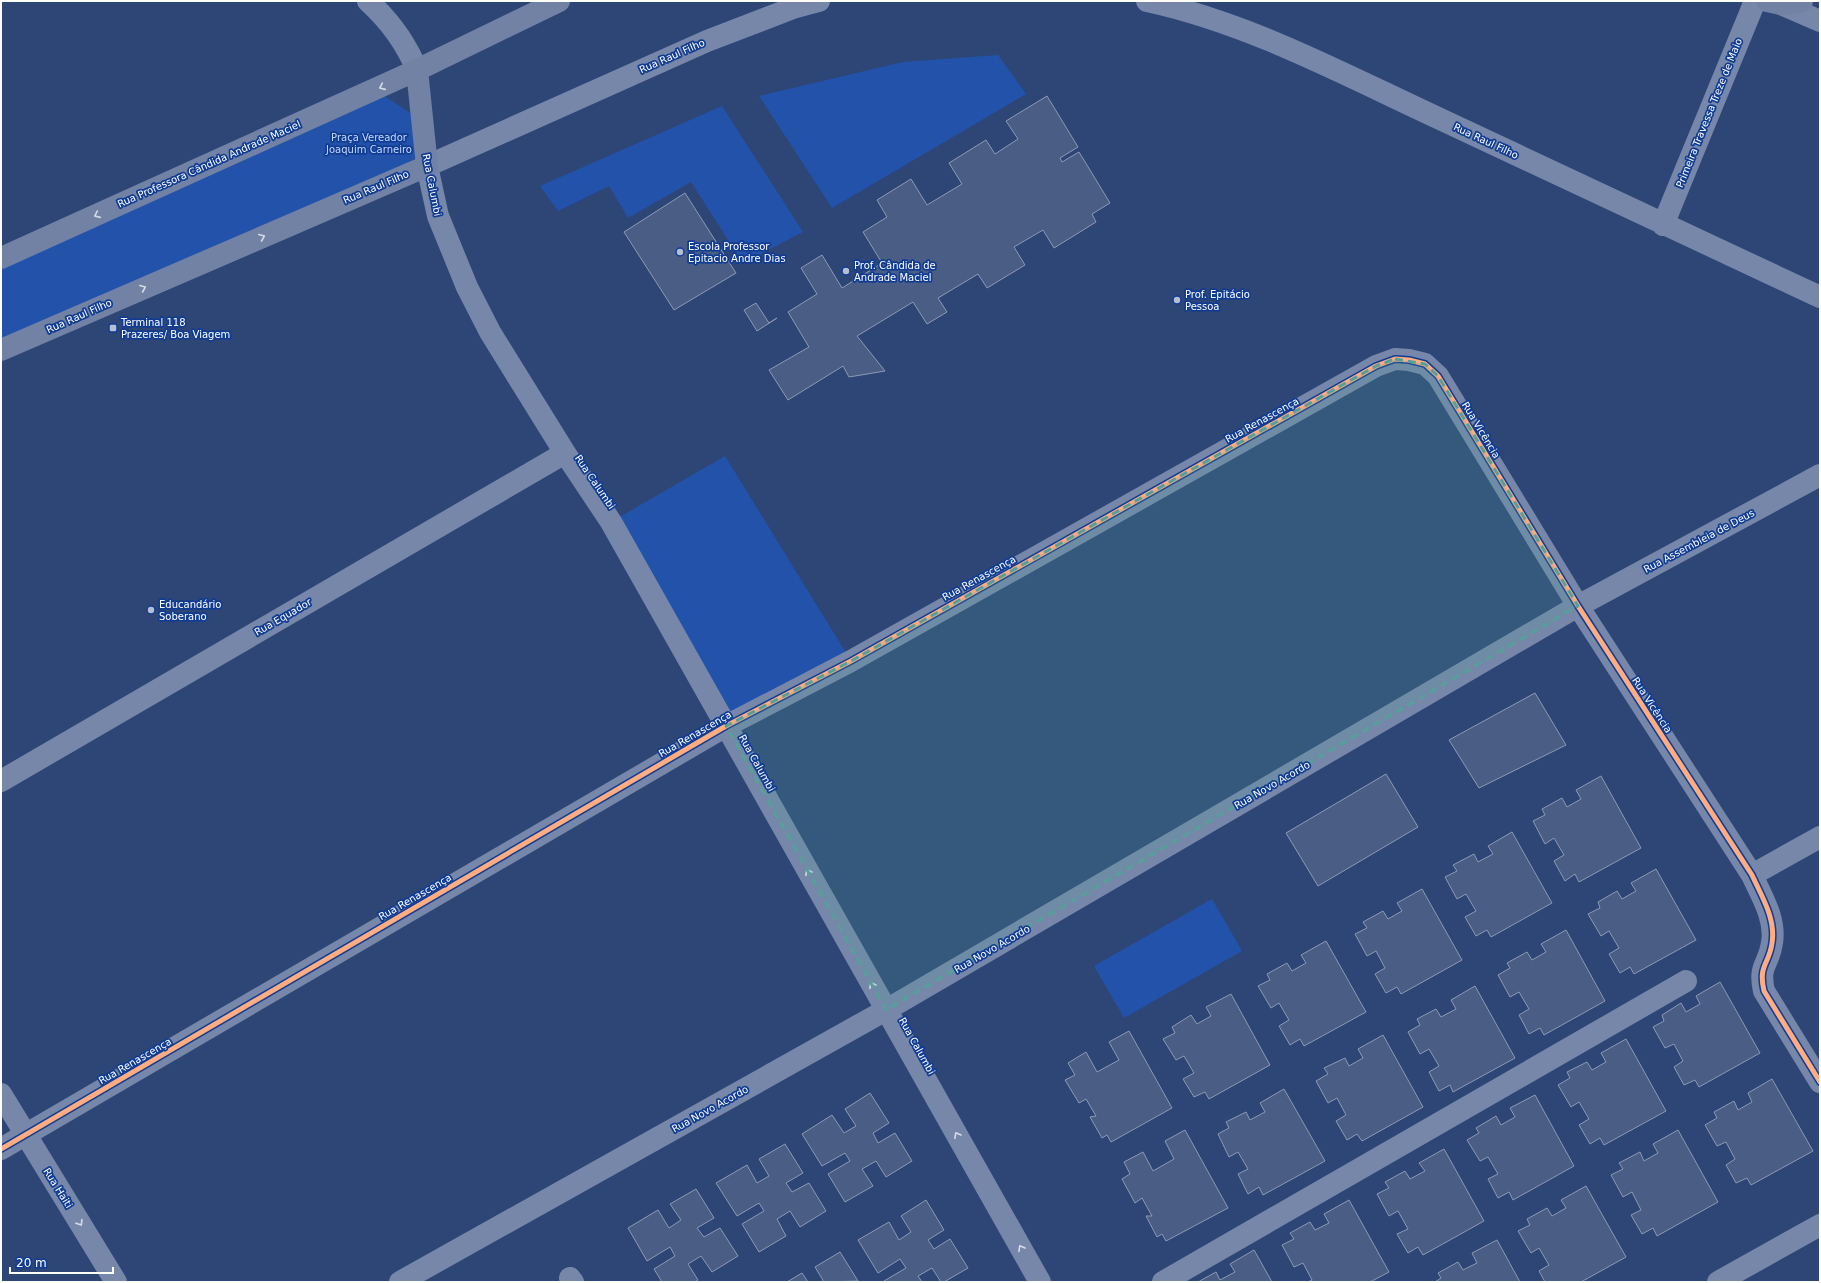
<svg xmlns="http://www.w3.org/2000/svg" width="1821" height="1283" font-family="'DejaVu Sans',sans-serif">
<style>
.green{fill:#2352ab}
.building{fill:#4a5d84;stroke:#8c9ab6}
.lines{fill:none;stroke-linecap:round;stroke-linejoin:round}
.minor{stroke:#7687a9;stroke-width:22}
.tertiary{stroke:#7687a9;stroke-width:22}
.secondary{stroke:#7282a5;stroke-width:22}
.cycleway-casing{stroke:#103c94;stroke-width:8}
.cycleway{stroke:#ffac80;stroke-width:5}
.oneway{stroke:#d5dae4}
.oneway2{stroke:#d6dbe5}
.marked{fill:#579f9a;fill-opacity:0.2;stroke:#579f9a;stroke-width:3;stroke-dasharray:8 5;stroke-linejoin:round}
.poi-dot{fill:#b6becf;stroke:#103c94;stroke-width:1.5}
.labels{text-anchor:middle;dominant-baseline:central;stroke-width:3.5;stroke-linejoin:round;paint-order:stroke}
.street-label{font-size:10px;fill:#fff;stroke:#103c94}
.park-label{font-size:10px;fill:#c5d9fe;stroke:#103c94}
.poi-label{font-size:10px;fill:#fff;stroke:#103c94;text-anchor:start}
</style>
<rect width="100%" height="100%" fill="#2e4676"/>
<path class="green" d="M998,55L1026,94L832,208L759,96L903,62Z
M377,91L419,119L413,171L1,350V260Z
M722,106L803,232L743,263L691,182L628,218L609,186L558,211L540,186Z
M725,456L851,661L726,726L611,522Z
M1212,899L1242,951L1124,1018L1094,966Z"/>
<path class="building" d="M1047,96L1078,147L1060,158L1062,162L1079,152L1110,203L1092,214L1096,222L1054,248L1043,230L1014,247L1025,265L987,288L978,274L938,298L947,312L927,324L913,302L857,336L885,371L849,377L843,366L788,400L769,370L809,347L788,312L817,294L801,268L822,255L842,288L882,263L863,232L887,217L877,200L911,179L927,205L962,184L949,163L986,140L995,154L1018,139L1006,121Z
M685,193L736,273L674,310L624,232Z
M756,303L769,323L777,318L757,331L744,310Z
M1535,693L1566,745L1479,788L1449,740Z
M1386,774L1418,827L1318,886L1286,833Z
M1601,776L1641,848L1579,882L1575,874L1565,881L1554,861L1564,855L1554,838L1545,844L1533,821L1545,815L1542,809L1562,798L1567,807L1581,799L1576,790Z
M1512,832L1552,903L1491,937L1487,930L1476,936L1465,917L1476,911L1466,894L1457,899L1445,877L1457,871L1453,865L1474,854L1478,862L1493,854L1488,846Z
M1656,869L1696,940L1634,974L1630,967L1620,973L1609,954L1619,948L1609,931L1601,936L1588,914L1600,908L1598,902L1617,891L1622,899L1636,891L1631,883Z
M1422,889L1462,960L1401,994L1397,987L1386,993L1375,974L1385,968L1376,951L1367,956L1355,934L1367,928L1363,922L1383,911L1388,919L1402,911L1397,903Z
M1566,930L1605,1001L1544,1035L1540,1028L1529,1034L1519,1015L1529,1009L1519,992L1510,997L1498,975L1510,968L1507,963L1527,952L1532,960L1546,952L1541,944Z
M1326,941L1366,1012L1304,1046L1300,1039L1290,1045L1279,1026L1289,1020L1279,1003L1271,1008L1258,986L1270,980L1267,974L1287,963L1292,971L1306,963L1301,955Z
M1720,982L1760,1053L1699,1087L1695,1080L1684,1085L1674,1067L1683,1061L1674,1044L1665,1048L1653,1027L1664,1021L1662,1015L1681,1003L1686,1012L1700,1004L1696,996Z
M1475,986L1515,1058L1453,1092L1450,1085L1439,1091L1429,1072L1439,1066L1429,1049L1420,1054L1408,1032L1420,1025L1417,1019L1436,1009L1441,1017L1456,1009L1451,1000Z
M1231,994L1270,1065L1209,1099L1205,1092L1194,1097L1183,1079L1194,1073L1184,1056L1176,1060L1163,1039L1175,1033L1172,1027L1191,1015L1197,1024L1211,1016L1206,1007Z
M1129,1031L1172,1108L1111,1142L1107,1135L1102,1138L1090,1117L1096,1116L1086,1099L1079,1103L1065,1080L1075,1075L1068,1063L1086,1052L1097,1072L1119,1060L1109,1042Z
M1383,1035L1423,1107L1362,1141L1357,1134L1347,1140L1336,1121L1346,1115L1337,1098L1328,1103L1316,1081L1328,1074L1324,1068L1345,1058L1349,1066L1363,1058L1358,1049Z
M1626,1039L1666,1111L1604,1145L1600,1138L1590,1144L1579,1125L1589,1119L1579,1102L1571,1107L1558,1085L1570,1078L1567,1072L1587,1062L1592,1070L1606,1062L1601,1053Z
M1772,1079L1813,1151L1751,1185L1747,1178L1736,1183L1726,1165L1735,1159L1726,1142L1717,1146L1705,1125L1717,1118L1714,1112L1734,1101L1738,1110L1752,1102L1748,1093Z
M1284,1089L1325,1161L1263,1195L1259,1187L1248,1194L1238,1174L1248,1169L1238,1152L1229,1157L1218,1134L1229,1128L1226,1122L1246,1112L1250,1120L1265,1112L1260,1103Z
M870,1093L889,1123L873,1133L878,1143L895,1133L912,1161L886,1177L876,1161L862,1169L873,1186L845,1202L828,1174L850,1161L845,1153L822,1166L802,1134L832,1115L844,1133L856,1126L845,1109Z
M1535,1095L1574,1166L1513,1200L1509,1192L1498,1198L1488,1179L1498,1174L1488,1157L1480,1161L1467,1140L1479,1133L1476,1128L1496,1116L1501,1125L1515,1117L1510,1108Z
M1185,1130L1228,1208L1166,1241L1162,1234L1157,1237L1146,1216H1152L1142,1198L1135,1203L1122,1179L1130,1174L1124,1162L1143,1152L1153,1171L1174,1159L1165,1141Z
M1678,1130L1718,1202L1657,1236L1653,1228L1642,1234L1631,1215L1641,1210L1632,1192L1623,1197L1611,1175L1623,1169L1619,1163L1640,1152L1644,1161L1658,1153L1653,1144Z
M785,1144L803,1173L786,1183L792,1192L809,1183L826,1211L800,1227L790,1211L777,1219L786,1236L759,1252L742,1224L764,1211L759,1203L737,1216L716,1183L747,1165L757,1183L769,1176L759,1159Z
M1444,1149L1484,1221L1423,1255L1418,1247L1408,1253L1397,1234L1408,1229L1398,1211L1389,1216L1377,1194L1389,1188L1385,1182L1405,1171L1410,1179L1425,1171L1419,1163Z
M1586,1186L1626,1257L1581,1282H1545L1539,1271L1549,1265L1539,1248L1531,1253L1518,1231L1530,1225L1527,1219L1547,1208L1552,1216L1566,1208L1561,1200Z
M696,1189L714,1218L697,1228L704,1237L720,1228L738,1256L712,1272L701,1256L688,1264L698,1280L695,1282H662L654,1269L675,1256L670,1247L647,1261L628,1228L658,1210L669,1228L681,1220L670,1204Z
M926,1200L944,1230L928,1240L934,1249L950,1239L968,1268L944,1282H941L932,1268L918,1276L922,1282H885L884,1281L906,1268L900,1259L878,1273L858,1240L889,1222L899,1240L911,1232L901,1216Z
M1349,1200L1389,1272L1370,1282H1308L1312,1280L1303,1263L1294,1267L1282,1245L1294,1239L1290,1233L1310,1222L1315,1230L1329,1223L1324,1214Z
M1497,1240L1520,1282H1435L1441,1278L1438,1273L1458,1262L1463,1270L1477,1263L1472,1253Z
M1254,1250L1272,1282H1198L1216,1272L1220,1280L1235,1272L1230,1264Z
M840,1252L858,1281L824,1282L815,1267Z
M802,1273L808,1282H787Z"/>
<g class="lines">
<path class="minor" d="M368,1C390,21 406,43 417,70
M819,1L793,8L707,41L427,166L438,216L467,287L490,332L565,453L611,522L1040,1282
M1147,1C1249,23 1343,74 1438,118C1565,178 1692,238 1820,297
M1781,4L1820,21
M1663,225L1755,1
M1,781L565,453
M1752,875L1820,837
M1,1149L726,726L851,661L1376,366L1395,359L1409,360L1425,364L1438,376L1578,606L1752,875C1762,897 1776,919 1772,943C1769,965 1758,965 1764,991L1820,1082
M570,1278L573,1282
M400,1282L886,1010L1578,606L1820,475
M1163,1282L1686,981
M1718,1282L1820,1225"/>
<path class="tertiary" d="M1,1094L116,1282"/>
<path class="secondary" d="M1767,1L1781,4L1802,1
M1,258L417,70L559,1
M1,350L427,166L417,70"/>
<defs>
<path id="cycleway" d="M1,1149L726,726L851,661L1376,366L1395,359L1409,360L1425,364L1438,376L1578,606L1752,875C1762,897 1776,919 1772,943C1769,965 1758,965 1764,991L1820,1082"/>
</defs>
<use href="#cycleway" class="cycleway-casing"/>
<use href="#cycleway" class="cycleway"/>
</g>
<defs><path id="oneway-chevron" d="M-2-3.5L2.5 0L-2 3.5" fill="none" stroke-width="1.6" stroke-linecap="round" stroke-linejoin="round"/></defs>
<g class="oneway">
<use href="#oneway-chevron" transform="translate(382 87) rotate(156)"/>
<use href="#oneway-chevron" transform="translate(97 215) rotate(156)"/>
<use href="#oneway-chevron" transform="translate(262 237) rotate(-23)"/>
<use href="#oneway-chevron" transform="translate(143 288) rotate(-23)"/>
</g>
<g class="oneway2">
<use href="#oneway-chevron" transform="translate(808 872) rotate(-119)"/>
<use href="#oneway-chevron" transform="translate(872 985) rotate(-119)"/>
<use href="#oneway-chevron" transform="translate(957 1135) rotate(-119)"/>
<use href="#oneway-chevron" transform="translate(80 1223) rotate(58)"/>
<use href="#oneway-chevron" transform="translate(1021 1248) rotate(-119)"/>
</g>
<path class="marked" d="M1395,359L1425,364L1438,376L1578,606L886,1010L726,726L851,661L1376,366Z"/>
<g class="poi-dot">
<circle cx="680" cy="252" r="4"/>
<circle cx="846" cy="271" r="4"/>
<circle cx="1177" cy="300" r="4"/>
<rect x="109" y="324" width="8" height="8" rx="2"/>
<circle cx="151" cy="610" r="4"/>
</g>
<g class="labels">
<g class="street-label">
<text transform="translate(672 56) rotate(-24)">Rua Raul Filho</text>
<text transform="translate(1709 113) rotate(-68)">Primeira Travessa Treze de Maio</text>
<text transform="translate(1486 141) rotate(25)">Rua Raul Filho</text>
<text transform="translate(209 164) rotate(-24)">Rua Professora Cândida Andrade Maciel</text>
<text transform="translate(432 185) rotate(79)">Rua Calumbi</text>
<text transform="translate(376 187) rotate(-23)">Rua Raul Filho</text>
<text transform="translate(79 316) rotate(-24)">Rua Raul Filho</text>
<text transform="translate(1262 420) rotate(-29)">Rua Renascença</text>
<text transform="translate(1481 430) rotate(59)">Rua Vicência</text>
<text transform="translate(595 482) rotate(56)">Rua Calumbi</text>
<text transform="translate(1699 541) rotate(-28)">Rua Assembleia de Deus</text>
<text transform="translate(979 578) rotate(-29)">Rua Renascença</text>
<text transform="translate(283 617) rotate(-30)">Rua Equador</text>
<text transform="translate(1652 705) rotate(57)">Rua Vicência</text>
<text transform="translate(695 734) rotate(-30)">Rua Renascença</text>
<text transform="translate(757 763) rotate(61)">Rua Calumbi</text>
<text transform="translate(1272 785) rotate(-30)">Rua Novo Acordo</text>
<text transform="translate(415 897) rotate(-30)">Rua Renascença</text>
<text transform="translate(992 949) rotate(-30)">Rua Novo Acordo</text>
<text transform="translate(917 1046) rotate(61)">Rua Calumbi</text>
<text transform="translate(135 1061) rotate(-30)">Rua Renascença</text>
<text transform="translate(710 1109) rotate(-29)">Rua Novo Acordo</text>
<text transform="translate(58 1188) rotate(58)">Rua Haiti</text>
</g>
<g class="park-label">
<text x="369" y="137">Praça Vereador<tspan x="369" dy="12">Joaquim Carneiro</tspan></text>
</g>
<g class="poi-label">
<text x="688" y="246">Escola Professor<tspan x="688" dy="12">Epitacio Andre Dias</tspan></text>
<text x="854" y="265">Prof. Cândida de<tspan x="854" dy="12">Andrade Maciel</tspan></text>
<text x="1185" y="294">Prof. Epitácio<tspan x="1185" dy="12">Pessoa</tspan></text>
<text x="121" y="322">Terminal 118<tspan x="121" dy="12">Prazeres/ Boa Viagem</tspan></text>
<text x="159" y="604">Educandário<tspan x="159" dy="12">Soberano</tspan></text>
</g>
</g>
<rect width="1821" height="1283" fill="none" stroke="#ffffff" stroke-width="4"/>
<path d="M10 1267v6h103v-6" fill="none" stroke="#ffffff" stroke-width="2"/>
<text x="16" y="1267" font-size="12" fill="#ffffff" stroke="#103c94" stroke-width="3" paint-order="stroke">20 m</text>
</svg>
